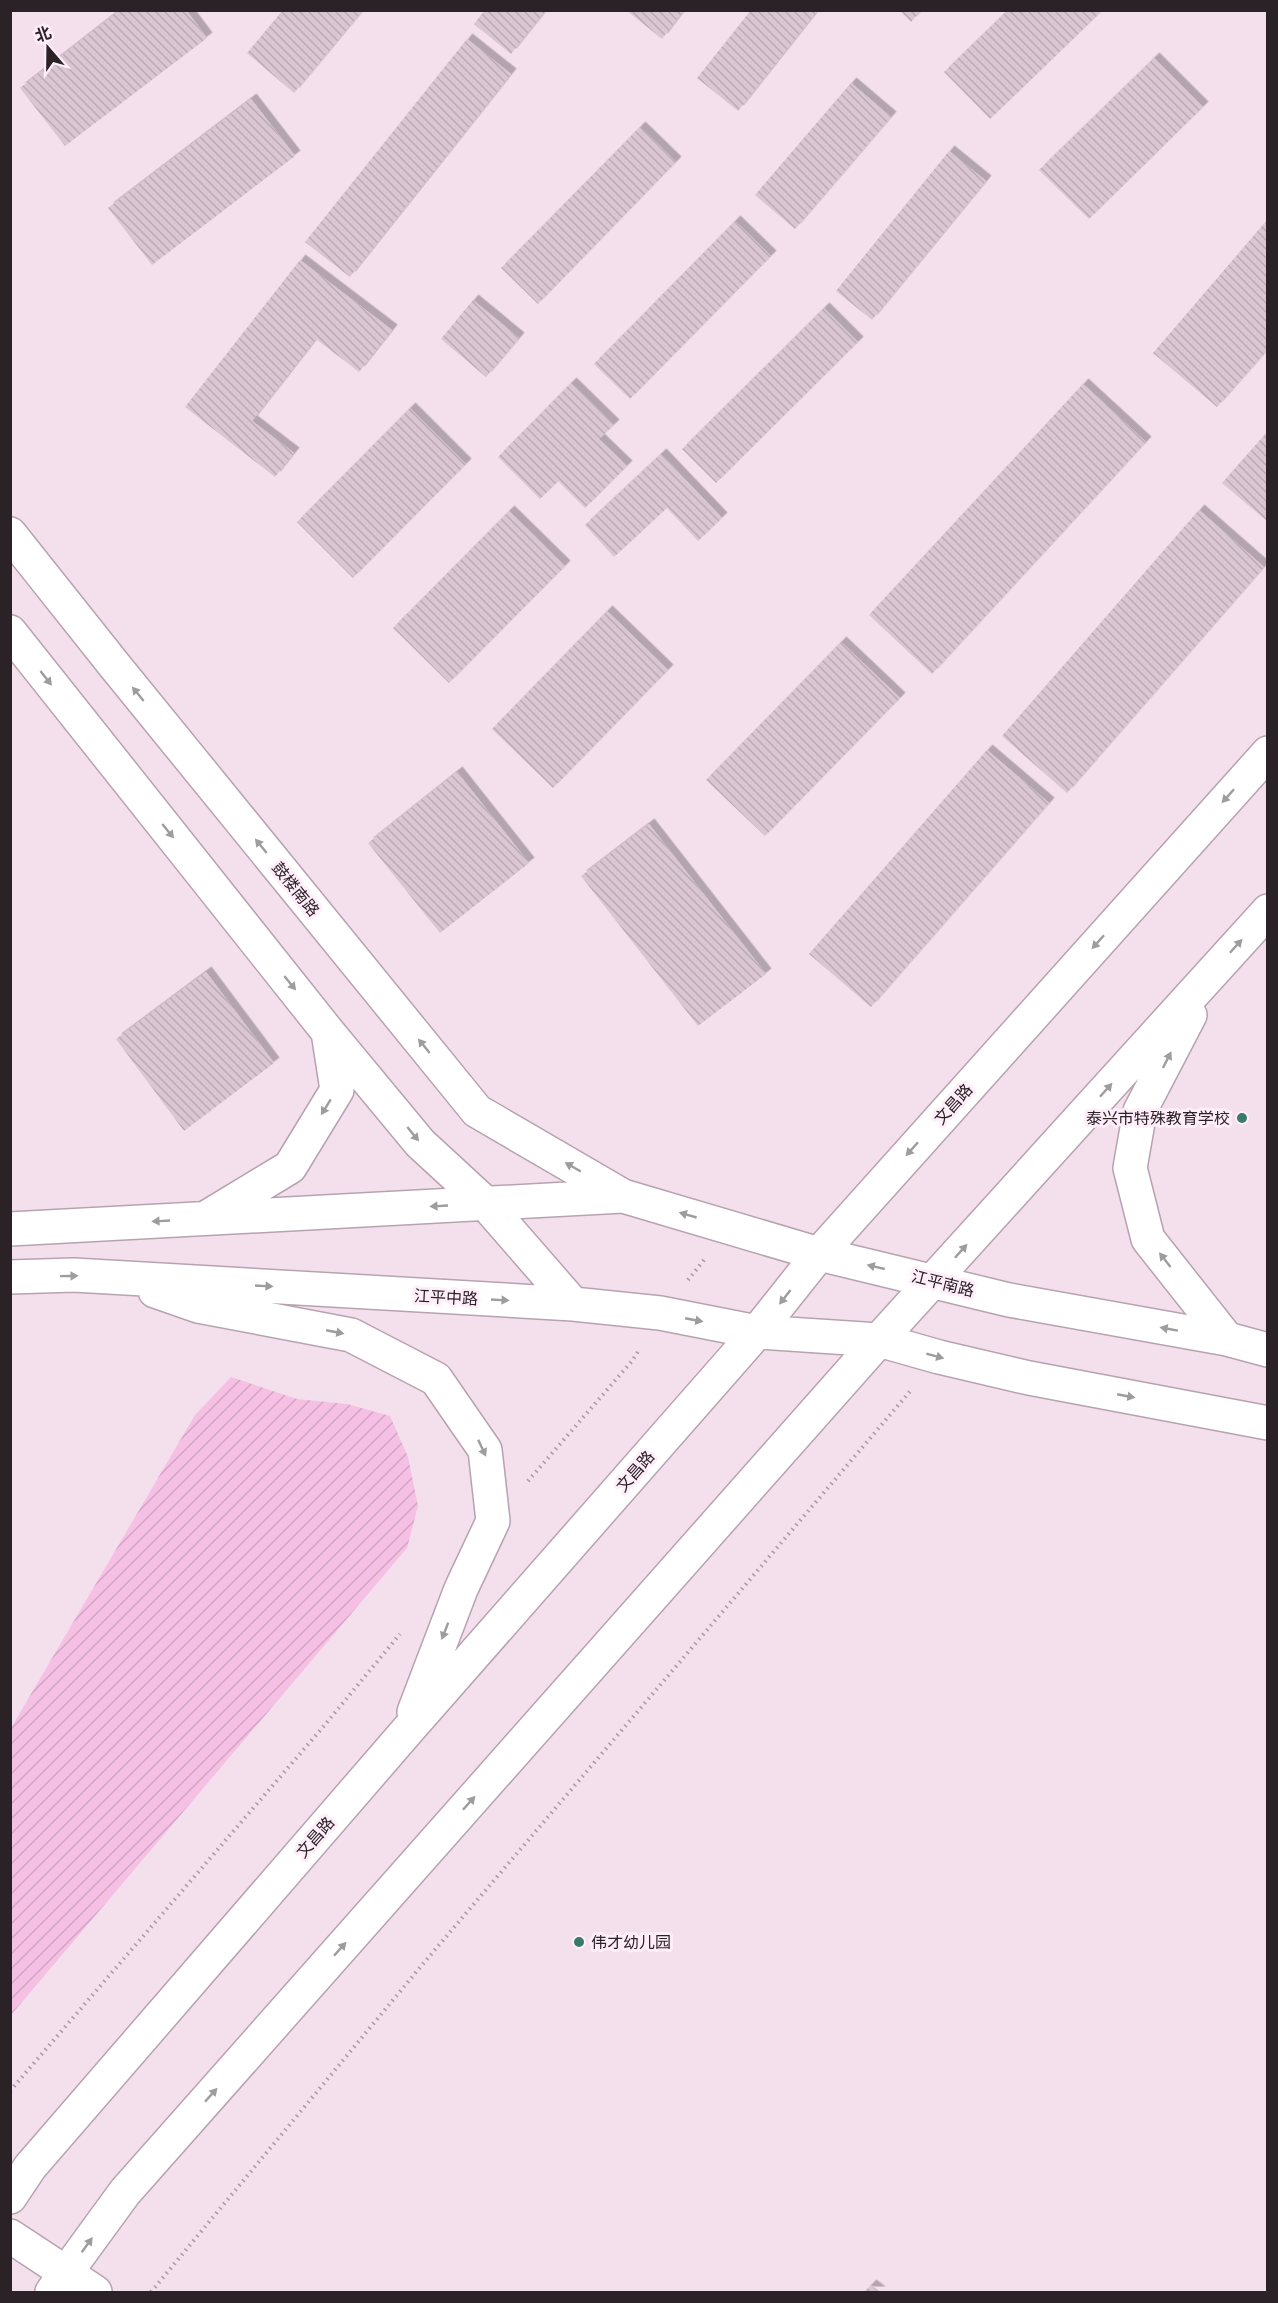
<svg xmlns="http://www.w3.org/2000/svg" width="1278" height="2303" font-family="'Source Serif 4','Noto Sans SC',serif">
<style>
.garden{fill:url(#garden-furrows)}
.building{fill:url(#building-back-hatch);filter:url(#shadow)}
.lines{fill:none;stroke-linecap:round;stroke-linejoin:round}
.minor-casing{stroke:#b7a3b0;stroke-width:36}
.major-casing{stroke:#b7a3b0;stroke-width:36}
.path{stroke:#a999a3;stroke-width:4;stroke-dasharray:1.5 4.5;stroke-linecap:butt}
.minor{stroke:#fff;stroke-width:33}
.major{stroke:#fff;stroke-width:33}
.oneway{fill:#9f9c9e}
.poi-dot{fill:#387a6b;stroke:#ffeef9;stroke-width:2}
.labels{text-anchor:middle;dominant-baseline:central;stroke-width:6;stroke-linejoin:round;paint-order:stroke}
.street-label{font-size:16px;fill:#2a2227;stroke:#ffeef9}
.poi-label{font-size:16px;fill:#2a2227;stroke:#ffeef9;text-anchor:end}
</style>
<defs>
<pattern id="garden-furrows" width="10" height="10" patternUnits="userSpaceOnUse" patternTransform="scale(1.5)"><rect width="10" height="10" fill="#f5c0e4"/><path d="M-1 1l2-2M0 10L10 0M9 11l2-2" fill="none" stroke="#d2a5c4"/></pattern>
<pattern id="building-back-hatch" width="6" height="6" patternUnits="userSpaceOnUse" patternTransform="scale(1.5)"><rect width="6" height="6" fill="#dac6d3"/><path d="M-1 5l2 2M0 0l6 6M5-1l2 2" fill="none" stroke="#bbaab5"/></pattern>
<filter id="shadow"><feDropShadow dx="5.5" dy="-5.5" stdDeviation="0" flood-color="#0004"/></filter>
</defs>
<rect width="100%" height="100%" fill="#f4dfed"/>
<path class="garden" d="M231,1377L297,1399L347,1404L390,1416L408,1457L418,1506L407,1548L11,2015V1728L195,1415Z"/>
<path class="building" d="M120,10H186L207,38L65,146L20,88Z
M283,10H363L294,93L247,53Z
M485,10H546L511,54L474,24Z
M626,10H684L662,39Z
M751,10H818L738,111L697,78Z
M899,10H922L911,22Z
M1008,10H1103L990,119L944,72Z
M467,39L511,74L350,277L305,242Z
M1154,58L1203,107L1089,219L1039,170Z
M851,83L891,117L795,229L755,195Z
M251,99L295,156L152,265L108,208Z
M640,127L676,162L538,304L501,268Z
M949,151L986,181L872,320L836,291Z
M1268,219V349L1217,407L1153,353Z
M735,221L771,256L630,399L594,364Z
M300,260L392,330L359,372L316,339L252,421L294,453L275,477L185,407Z
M473,300L519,338L486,377L441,339Z
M824,308L858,342L716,483L682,449Z
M571,383L614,425L599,439L627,466L585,508L558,481L540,499L498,457Z
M1083,384L1146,442L932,674L869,615Z
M410,408L466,464L353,578L297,522Z
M1268,431V522L1222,483Z
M661,454L722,518L698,541L667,508L614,557L585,525Z
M1199,510L1264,567L1067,793L1002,736Z
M509,511L565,566L449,683L393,628Z
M607,611L668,670L553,788L492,729Z
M841,642L900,698L765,836L706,780Z
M987,750L1049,803L871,1007L809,954Z
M457,772L529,863L440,933L368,843Z
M649,824L766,974L698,1026L581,876Z
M206,972L274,1063L184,1131L116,1039Z
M871,2285L880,2292H864Z"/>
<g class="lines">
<defs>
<path id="minor" d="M10,2236L95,2292"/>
<path id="major" d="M10,534L115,666L477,1111L623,1196L819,1254L1009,1300L1227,1339L1268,1350
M10,632L328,1032L420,1143L485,1203L573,1304
M1190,1015L1140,1111L1130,1168L1148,1239L1227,1339
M209,1216L290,1167L337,1090L328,1032
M10,1229L623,1196
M10,1277L74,1275L573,1304L660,1313L757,1332L879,1340L939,1357L1029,1378L1268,1423
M155,1291L198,1306L351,1335L436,1379L485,1450L493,1521L461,1589L414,1712
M10,2197L30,2167L407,1731L757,1332L819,1254L1268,753
M52,2292L125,2192L879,1340L1268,911"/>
</defs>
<use href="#minor" class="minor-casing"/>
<use href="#major" class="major-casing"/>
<path class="path" d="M688,1280L704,1260
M528,1481L632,1361L639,1350
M10,2091L323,1727L400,1634
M151,2292L422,1965L912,1389"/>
<use href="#minor" class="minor"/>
<use href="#major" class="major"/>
</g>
<defs><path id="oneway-solid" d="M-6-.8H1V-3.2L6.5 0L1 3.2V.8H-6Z" transform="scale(1.5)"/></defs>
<g class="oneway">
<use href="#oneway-solid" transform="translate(46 678) rotate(52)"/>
<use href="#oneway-solid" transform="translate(138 694) rotate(-129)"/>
<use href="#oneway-solid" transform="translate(1228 796) rotate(132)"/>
<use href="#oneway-solid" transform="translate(168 831) rotate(51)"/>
<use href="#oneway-solid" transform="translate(261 846) rotate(-129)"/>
<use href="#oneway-solid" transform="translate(1098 942) rotate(132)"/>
<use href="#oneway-solid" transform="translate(1236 946) rotate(-48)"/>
<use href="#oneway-solid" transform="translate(290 983) rotate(51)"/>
<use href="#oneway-solid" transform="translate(424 1046) rotate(-129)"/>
<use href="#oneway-solid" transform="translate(1167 1060) rotate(-63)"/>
<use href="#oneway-solid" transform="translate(1106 1090) rotate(-48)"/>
<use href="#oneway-solid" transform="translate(326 1107) rotate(122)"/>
<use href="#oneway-solid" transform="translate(413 1134) rotate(51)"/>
<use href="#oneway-solid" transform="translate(912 1149) rotate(132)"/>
<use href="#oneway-solid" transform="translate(573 1167) rotate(-150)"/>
<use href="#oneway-solid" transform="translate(439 1206) rotate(177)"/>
<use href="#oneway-solid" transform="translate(688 1215) rotate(-164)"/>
<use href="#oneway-solid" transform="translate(161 1221) rotate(177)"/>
<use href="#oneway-solid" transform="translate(961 1251) rotate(-48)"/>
<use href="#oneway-solid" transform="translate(1165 1260) rotate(-128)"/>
<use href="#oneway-solid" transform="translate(876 1267) rotate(-167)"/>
<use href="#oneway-solid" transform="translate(69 1276) rotate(-1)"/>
<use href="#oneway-solid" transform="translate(264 1286) rotate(3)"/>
<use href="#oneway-solid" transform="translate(785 1297) rotate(128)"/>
<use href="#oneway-solid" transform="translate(500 1300) rotate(3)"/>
<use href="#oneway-solid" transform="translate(694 1320) rotate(11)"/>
<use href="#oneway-solid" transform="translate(1169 1329) rotate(-170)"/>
<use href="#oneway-solid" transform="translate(335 1332) rotate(11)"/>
<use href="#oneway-solid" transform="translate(935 1356) rotate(15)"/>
<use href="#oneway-solid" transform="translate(1126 1396) rotate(11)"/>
<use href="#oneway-solid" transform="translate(482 1448) rotate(65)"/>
<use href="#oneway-solid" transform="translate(445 1631) rotate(111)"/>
<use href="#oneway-solid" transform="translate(469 1803) rotate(-48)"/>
<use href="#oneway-solid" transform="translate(340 1949) rotate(-48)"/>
<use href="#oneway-solid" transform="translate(211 2095) rotate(-48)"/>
<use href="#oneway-solid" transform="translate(87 2245) rotate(-54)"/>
</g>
<g class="poi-dot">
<circle cx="1242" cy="1118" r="6"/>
<circle cx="579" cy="1942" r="6"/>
</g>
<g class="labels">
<g class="street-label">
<text transform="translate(296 889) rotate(51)">鼓楼南路</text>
<text transform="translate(953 1104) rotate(-48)">文昌路</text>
<text transform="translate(943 1283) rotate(14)">江平南路</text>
<text transform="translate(446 1297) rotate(3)">江平中路</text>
<text transform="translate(635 1471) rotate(-49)">文昌路</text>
<text transform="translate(315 1837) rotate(-49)">文昌路</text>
</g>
<g class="poi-label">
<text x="1230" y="1118">泰兴市特殊教育学校</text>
<text x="591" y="1942" text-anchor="start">伟才幼儿园</text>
</g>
</g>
<rect width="1278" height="2303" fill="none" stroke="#2a2227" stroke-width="24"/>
<g transform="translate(48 48) rotate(340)" stroke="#ffeef9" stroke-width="4.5" paint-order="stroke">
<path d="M0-4.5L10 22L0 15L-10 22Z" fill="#2a2227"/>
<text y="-9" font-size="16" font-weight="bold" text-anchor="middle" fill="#2a2227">北</text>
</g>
</svg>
